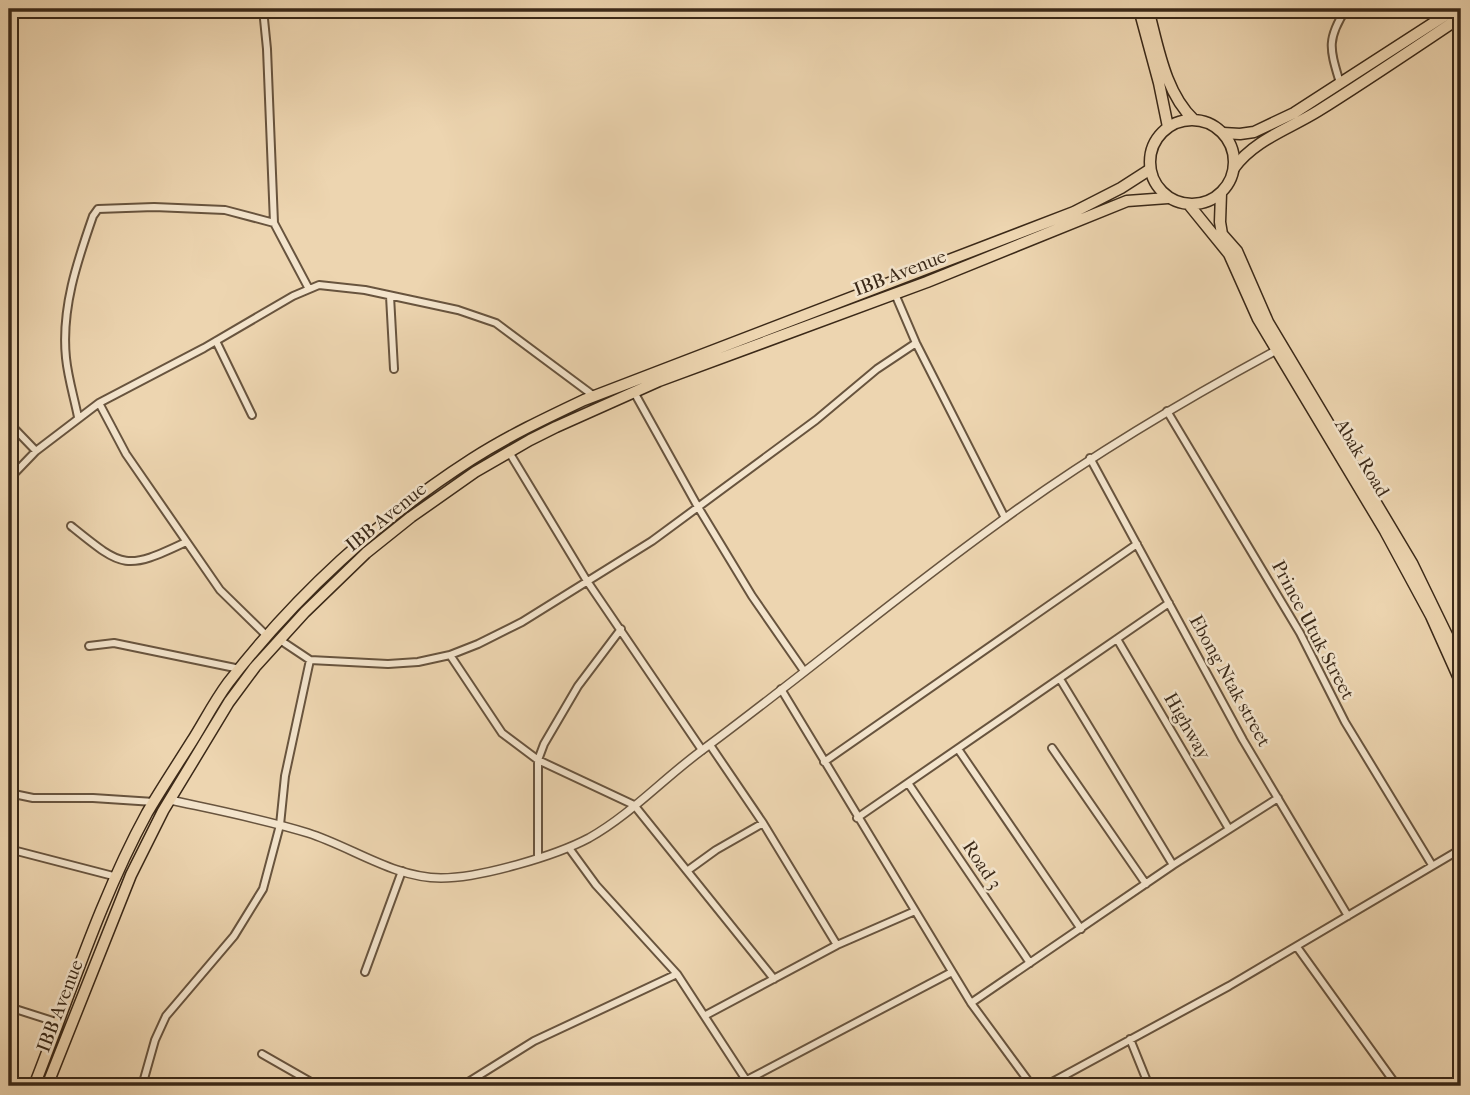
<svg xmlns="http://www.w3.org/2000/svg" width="1470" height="1095" font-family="'IM FELL French Canon',serif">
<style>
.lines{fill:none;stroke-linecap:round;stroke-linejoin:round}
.minor-casing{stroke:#68543e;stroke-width:10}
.tertiary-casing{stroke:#68543e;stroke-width:10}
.primary-casing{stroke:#3b2918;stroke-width:13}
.trunk-casing{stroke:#3b2918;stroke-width:13}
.minor{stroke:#f3e4cc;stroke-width:6}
.tertiary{stroke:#f3e4cc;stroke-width:7}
.primary{stroke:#edd5b0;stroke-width:10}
.trunk{stroke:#edd5b0;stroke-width:10}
.labels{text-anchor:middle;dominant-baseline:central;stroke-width:5;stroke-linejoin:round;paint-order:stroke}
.street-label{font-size:19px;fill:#3b2918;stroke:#f3e4cc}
</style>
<rect width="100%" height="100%" fill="#edd5b0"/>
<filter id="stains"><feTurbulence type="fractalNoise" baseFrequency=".00286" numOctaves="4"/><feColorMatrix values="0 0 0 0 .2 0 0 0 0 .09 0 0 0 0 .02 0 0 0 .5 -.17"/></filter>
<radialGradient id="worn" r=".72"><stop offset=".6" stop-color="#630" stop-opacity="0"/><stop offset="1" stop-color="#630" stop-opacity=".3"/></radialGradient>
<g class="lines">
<defs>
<path id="minor" d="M263,9L267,49L274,223L309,289
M1340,83C1330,49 1326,40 1346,9
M895,294L916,343L1005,518
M390,296L394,369
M216,341L252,415
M634,392L698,507L752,596L804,671
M99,403L126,454L220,590L267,636
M1167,411L1300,633L1345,722L1432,865
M78,417C74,397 68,378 66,358C61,309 77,262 93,216L98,209L154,207L225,210L274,223
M9,423L36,451
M509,452L587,581L702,750
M1090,458L1243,740L1348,916
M9,479L36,451L99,403L204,348L293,296L319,285L365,290L458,310L496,323L594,396
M71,526C123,568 125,571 186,542
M1117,639L1229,829
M280,640L310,660L388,664L418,662L450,655L478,644L522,622L652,541L816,420L877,369L916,343
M89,646L114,643L240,669
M450,655L502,733L538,760L634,805L774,979
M1060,679L1173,865
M781,689L971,1003L1032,1086
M710,745L763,823L837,945
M1052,748L1146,884
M958,749L1081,929
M824,762L1137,544
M908,783L1030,963
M9,793L33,798H93L154,802
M857,818L1169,603
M569,848L596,885L677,974L750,1086
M9,849L117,877
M538,857V760L544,744L578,686L621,629
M687,871L716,850L763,823
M1297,947L1397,1086
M365,972L402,871
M971,1003L1173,865L1278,798
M9,1007L59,1023
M706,1015L837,945L915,911
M1130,1039L1149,1086
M262,1054L318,1086
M747,1080L952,972
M142,1086L155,1040L166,1016L234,936L263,889L280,825L285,776L310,660
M462,1086L534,1041L677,974
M1045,1086L1229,986L1461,849"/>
<path id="tertiary" d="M170,800C216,810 263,819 308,833C352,847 394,878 441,878C480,878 555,856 589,838C630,815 663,779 701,751C801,677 896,597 997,524C1085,459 1179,403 1275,351"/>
<path id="primary" d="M1223,133L1240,134L1254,132L1294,113L1455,9
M1234,168C1254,140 1289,129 1318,111C1366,81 1413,49 1461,17
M34,1086C70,995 100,899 147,813C161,789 177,765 192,741C204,722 214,702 228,683C295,596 380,518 472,459C508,436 546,418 584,400L1074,212L1121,188L1149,170
M47,1086L131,875L163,811L229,702L255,667L305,612L366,553L411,517L475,472L530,440L556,427L659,381L927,282L1127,201L1168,198"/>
<path id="trunk" d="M1139,9L1159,83L1168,127
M1148,9C1158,46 1165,93 1194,120
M1150 162a42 42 0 1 1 84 0a42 42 0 1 1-84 0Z
M1221,193L1220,222L1222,234L1237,251L1268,322L1412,563L1461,664
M1190,206L1229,254L1258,319L1385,531L1431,616L1461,683"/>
</defs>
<use href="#minor" class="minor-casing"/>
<use href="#tertiary" class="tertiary-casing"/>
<use href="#primary" class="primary-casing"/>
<use href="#trunk" class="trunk-casing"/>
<use href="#minor" class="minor"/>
<use href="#tertiary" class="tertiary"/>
<use href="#primary" class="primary"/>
<use href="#trunk" class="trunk"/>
</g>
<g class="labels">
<g class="street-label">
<text transform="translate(900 273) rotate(-21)">IBB Avenue</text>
<text transform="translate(1362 458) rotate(59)">Abak Road</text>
<text transform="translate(386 517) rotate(-39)">IBB Avenue</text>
<text transform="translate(1313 630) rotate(62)">Prince Utuk Street</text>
<text transform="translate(1230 681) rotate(61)">Ebong Ntak street</text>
<text transform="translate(1187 726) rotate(60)">Highway</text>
<text transform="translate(982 865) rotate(56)">Road 3</text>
<text transform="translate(60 1006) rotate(-69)">IBB Avenue</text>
</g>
</g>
<rect width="1470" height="1095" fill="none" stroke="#edd5b0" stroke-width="35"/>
<rect x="10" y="10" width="1449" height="1074" fill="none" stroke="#3b2918" stroke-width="3.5"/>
<rect x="18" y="18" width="1435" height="1060" fill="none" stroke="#3b2918" stroke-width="2"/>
<rect width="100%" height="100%" filter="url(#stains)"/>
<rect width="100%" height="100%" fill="url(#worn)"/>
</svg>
